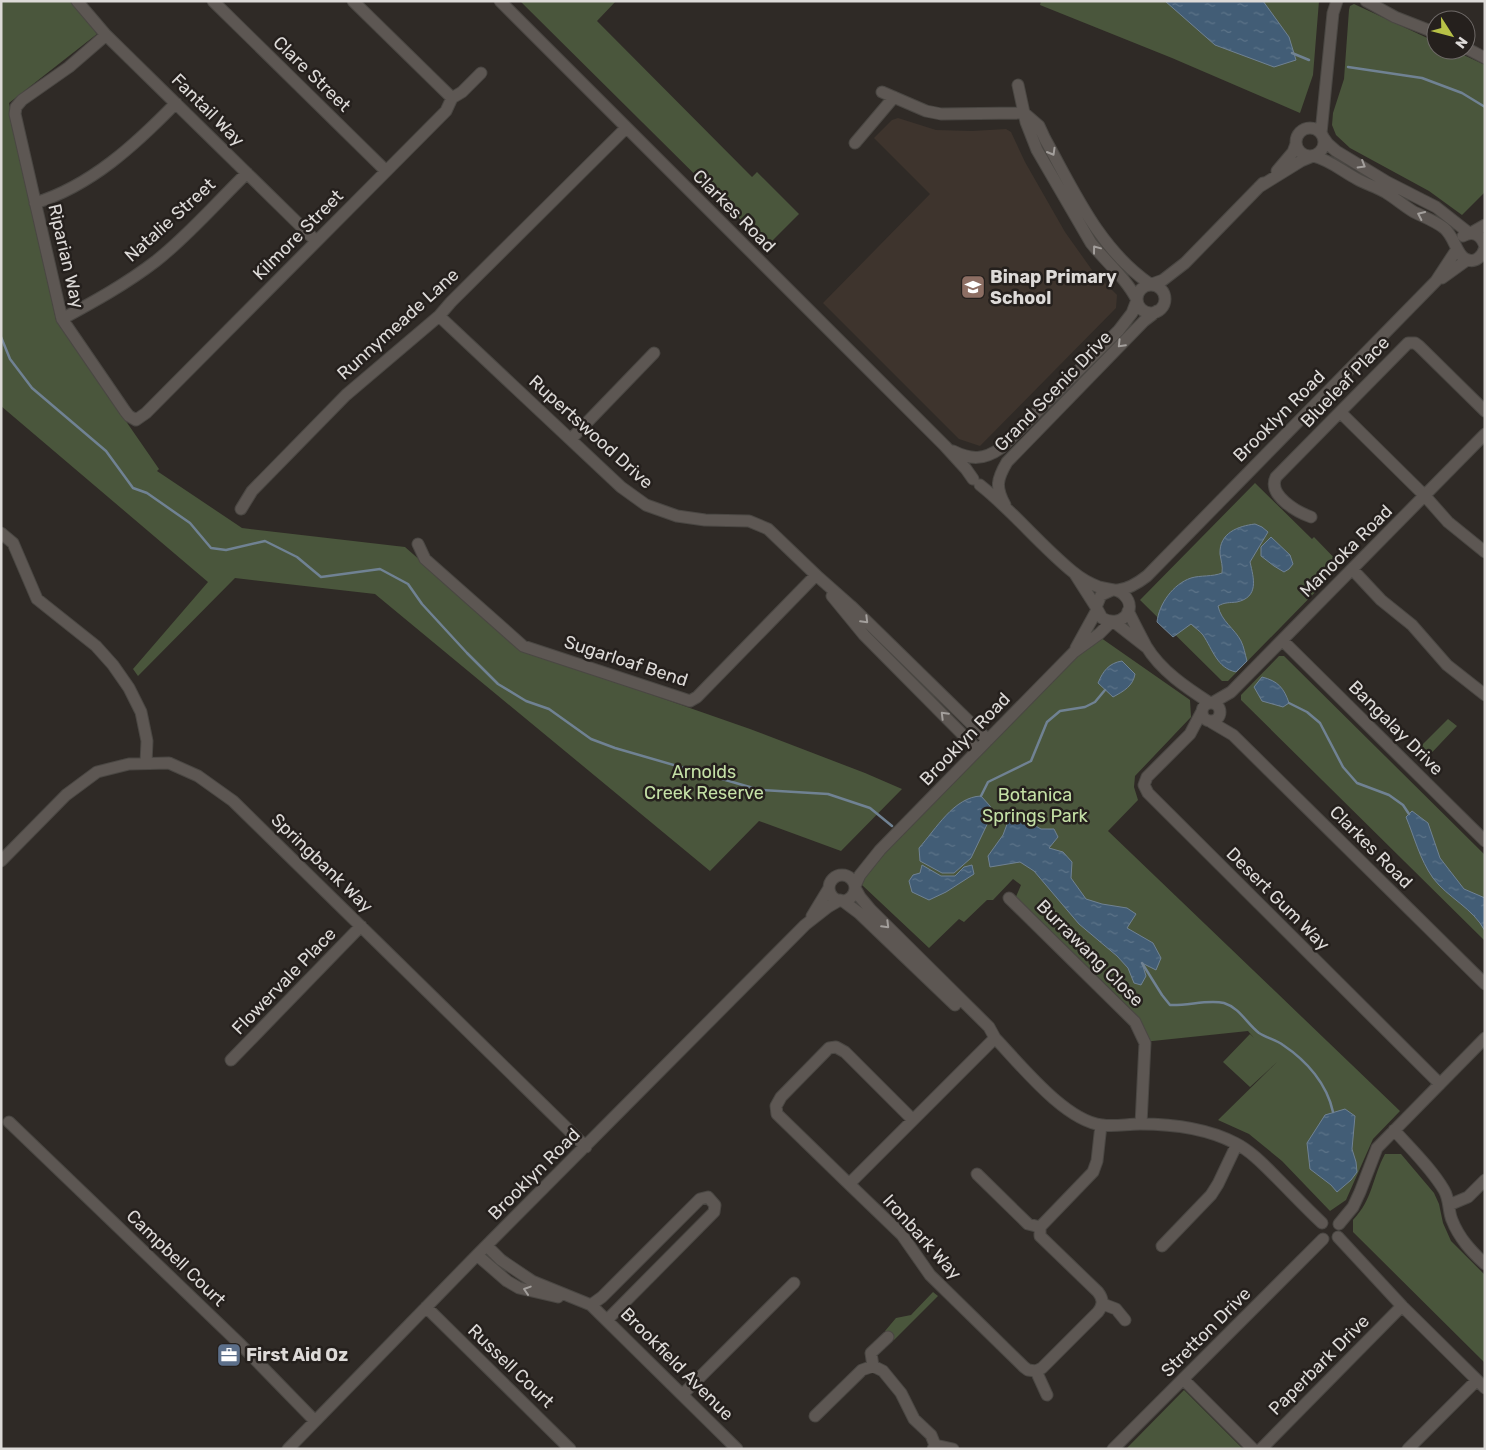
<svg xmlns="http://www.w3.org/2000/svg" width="1486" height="1450" font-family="Rubik,sans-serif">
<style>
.built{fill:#3e342d}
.green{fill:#4a563c}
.water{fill:url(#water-ripples);stroke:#708293}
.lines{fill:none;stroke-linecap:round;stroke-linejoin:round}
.stream{stroke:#708293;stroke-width:2.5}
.minor-casing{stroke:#4a4743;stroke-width:13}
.minor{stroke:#5d5753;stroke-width:11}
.oneway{stroke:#a39f9c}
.labels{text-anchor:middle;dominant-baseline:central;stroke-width:5;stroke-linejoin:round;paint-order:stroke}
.street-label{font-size:18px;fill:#dddad8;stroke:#25201d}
.poi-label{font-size:18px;font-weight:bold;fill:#dddad8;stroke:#25201d;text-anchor:start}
.park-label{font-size:18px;fill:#c4e0a6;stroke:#25201d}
</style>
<defs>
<pattern id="water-ripples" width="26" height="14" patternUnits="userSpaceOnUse" patternTransform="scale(1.25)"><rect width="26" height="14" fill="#425d76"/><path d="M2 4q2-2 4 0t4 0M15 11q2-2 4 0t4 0" fill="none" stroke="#5d7489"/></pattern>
</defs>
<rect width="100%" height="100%" fill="#2f2a26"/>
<path class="built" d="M898,118L936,130L972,131L1006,129L1011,132L1025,162L1065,232L1092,270L1117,295L1116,308L980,446L959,439L823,303L930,194L874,138L892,120Z"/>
<path class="green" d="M1,1H71L97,34L9,103L56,320L159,469L157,471L242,528L405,547L521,649L750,729L865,773L902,789L841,851L759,821L710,871L375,594L235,578L138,676L133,669L208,582L1,406Z
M520,1H616L597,21L752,177L757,172L799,214L767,246Z
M1041,1H1319L1313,75L1300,113L1172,58L1040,5Z
M1354,4L1436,42V50H1453L1485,65V192L1462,215L1429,191L1350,148L1336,135L1332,125L1333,113L1344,79L1349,10L1350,6Z
M1255,483L1312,539L1314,537L1341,565L1331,575L1326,571L1322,575L1327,580L1228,681H1222L1140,600Z
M1094,633L1190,700L1191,717L1135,776L1134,787L1138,800L1108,831L1400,1111L1373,1139L1346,1200L1330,1211L1282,1161L1249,1134L1218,1120L1277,1062L1250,1087L1223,1062L1250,1034L1254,1038L1248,1031L1143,1042L1137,1020L1015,899L1021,885L1013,879L993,900H987L964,922L959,919L929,948L862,885L863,872Z
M1279,656H1284L1485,855V941L1241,700V695Z
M1448,719L1457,726L1422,763L1413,754Z
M1385,1154H1401L1434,1193L1439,1204L1443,1223L1451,1241L1485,1275V1363L1353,1232V1220C1373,1199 1372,1178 1385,1154Z
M933,1292L938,1296L894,1340L885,1331L896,1318L911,1315Z
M1184,1390L1243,1449H1126Z"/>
<path class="water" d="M1165,1H1263L1289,37L1296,60L1274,67L1215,45Z
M1255,524L1262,527L1268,532L1250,562C1254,579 1259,597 1237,602C1229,603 1225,602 1218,606C1221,621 1235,629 1241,641C1244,647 1245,654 1247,661L1236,672C1217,668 1213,650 1203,635C1200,631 1195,628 1191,624L1173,637L1157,622C1159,604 1173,584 1191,578C1201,575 1212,577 1222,573C1223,566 1221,561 1220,554C1219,533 1238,526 1255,524Z
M1271,537L1290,555L1293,564L1289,569L1284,572L1274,566L1261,556V547Z
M1122,661L1135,674C1133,686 1124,691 1113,697L1098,683C1103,671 1109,663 1122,661Z
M1262,677C1278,681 1284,688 1289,703L1283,707L1262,701L1254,687Z
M981,796L990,806L993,812L971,858L954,873H942L920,861L919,848C936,829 954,797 981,796Z
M1412,811L1428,823L1440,858L1464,889L1485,898V931C1473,908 1448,898 1433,878C1420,860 1414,836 1406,817Z
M1020,817L1041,829H1054L1058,837L1049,848L1063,852L1072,862L1071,878L1086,899L1102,904L1127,908L1136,914L1127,928L1153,943L1161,958L1156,970L1142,963L1146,976L1141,985L1134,983L1128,968L1117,956L1079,924L1034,871L1020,862L990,867L988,856L1003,835L1009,819Z
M922,865L941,876H955L964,867L972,865L974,874L946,892L929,900L912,892L909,881L913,875L920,873Z
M1345,1109L1355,1116L1352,1149L1356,1162L1357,1172L1351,1180L1337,1192L1331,1185L1310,1169L1307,1143L1325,1115Z"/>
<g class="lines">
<path class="stream" d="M1292,53L1309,60
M1348,67L1422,78L1462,93L1485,107
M1,337L10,359L32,388L106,451L133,488L147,493L190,523L211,548L226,550L265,541L297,557L321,577L380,569L408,584L422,604L467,653L498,684L526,701L549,709L591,739L615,748L760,790L828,794L870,808L892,826
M1289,703L1307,712L1320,723L1343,767L1357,783L1389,795L1403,805L1409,814
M981,796L988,782L1031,761L1047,722L1060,711L1085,707L1095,702L1105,690
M1142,963L1162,995L1170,1005C1188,1006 1208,999 1224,1003C1240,1008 1247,1024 1259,1033C1267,1038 1276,1040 1283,1045C1307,1061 1327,1084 1333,1112"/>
<defs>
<path id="minor" d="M77,1L106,35L316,241
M213,1L386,171
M353,1L452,98
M500,1L945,446L966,469L973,479
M1366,1L1395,17L1436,33
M106,35L69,67L22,100L16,107L15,114L62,319L125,411L129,416L136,420L146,413L446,111L452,98L462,92L481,73
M1466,48L1485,58
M882,92L926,111L941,114L1024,113
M1024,113L1039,126L1045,139C1074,191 1099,249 1150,284
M1296 142a14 14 0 1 1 28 0a14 14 0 1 1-28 0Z
M1321,133L1333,13L1337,1
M1323,137L1328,144L1336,151L1387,182L1436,207L1469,233
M855,143L894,97
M1277,171L1293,152L1296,144
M1259,187L1301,161L1313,156C1330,160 1342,171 1357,179C1366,184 1376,187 1385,192C1395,198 1404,206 1414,212C1424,217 1435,221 1444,228C1455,237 1456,255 1466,259C1475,264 1483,256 1485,247
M35,203C91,186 136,144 176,103
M1471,233L1485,225
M1463,236C1473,230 1482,235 1485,247
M1442,278L1467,260
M1152,284L1163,280L1185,263L1263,183
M1137 299a14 14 0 1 1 28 0a14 14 0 1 1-28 0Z
M439,316L621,487L646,505L677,516L705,520L749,521L768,529L816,575L851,606L988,740
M62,319C95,301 126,284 156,261C189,235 217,202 247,173
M1340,412L1425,496L1448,522L1485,552
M571,439L654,353
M953,451C971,460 984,460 1001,448L1119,330L1132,313L1137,300C1126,278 1106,262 1091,243L1037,150L1026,122L1018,85
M980,485C1013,511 1040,545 1073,572C1080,578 1091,584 1099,587C1108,590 1118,588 1124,595C1139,610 1120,629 1102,618L1096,607L1101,595L1112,590
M1005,505C995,487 997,479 1007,462L1144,321L1157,311
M241,509L252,491L346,395L439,316L451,302L626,128
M1311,517C1297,512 1267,495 1276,477L1408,343H1415L1419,346L1485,411
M1,533L13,543L37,599L96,646L113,665L129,688L141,712L147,741L146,763
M418,544L425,559L523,646L690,701L697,697L816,575
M1352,569L1381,600L1412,625L1447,665L1485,695
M1075,574L1096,607
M1118,590C1129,589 1138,583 1147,576L1436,281L1457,249
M832,596L864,635L978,750
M1128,611C1134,623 1140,635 1146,646C1161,671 1187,688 1210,703
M1114,622L1146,647
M1282,640L1485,841
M1076,648L1097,610
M1202 712a9 9 0 1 1 18 0a9 9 0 1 1-18 0Z
M1212,703L1231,692L1485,434
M1201,713L1190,734L1147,777L1144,785L1148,793L1440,1084
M1211,722L1233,735L1485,984
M1,861L66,795L97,772L129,764L169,763L198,776L233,801L586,1147
M829 888a13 13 0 1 1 26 0a13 13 0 1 1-26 0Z
M855,886L860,875L880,850L1074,652L1099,634L1111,622
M855,888L860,897L870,909L989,1027L995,1038C1020,1064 1065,1121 1102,1125C1114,1127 1127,1124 1140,1124C1172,1124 1206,1128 1235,1143C1251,1151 1264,1165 1276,1177C1291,1192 1306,1208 1322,1223
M1009,898L1135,1022L1145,1043L1141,1124
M843,901L859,913L955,1005
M812,916L829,888
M995,1038L849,1184L902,1235L930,1275L1024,1367L1028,1370L1036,1371
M231,1060L361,926
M9,1122L241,1345L315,1421
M1394,1130C1411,1149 1431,1168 1444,1190C1450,1200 1448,1211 1452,1220C1459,1238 1471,1251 1485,1264
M977,1174L1028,1224L1040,1227
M849,1184L777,1114L776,1106L781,1097L829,1048L836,1047L845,1052L913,1120
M1449,1205L1468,1197L1485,1180
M1339,1224L1353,1207L1360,1192L1377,1148L1485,1038
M1338,1237L1402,1306L1485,1388
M487,1246L501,1260L532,1281L591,1305L737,1449
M1162,1246L1211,1195L1218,1184L1237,1144
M477,1255L507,1281L519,1288L558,1297
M1103,1304L1116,1309L1125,1320
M591,1305L602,1297L700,1199L708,1197L715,1205L714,1212L607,1320
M426,1307L570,1449
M873,1366L871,1353L888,1337
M1036,1371L1042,1368L1098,1312C1103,1305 1104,1300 1098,1292L1040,1236V1227L1093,1172L1097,1161L1101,1125
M1036,1371L1047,1395
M1183,1379L1253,1449
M683,1394L794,1283
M815,1416L862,1370L873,1366L883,1371L901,1393L914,1419L931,1435L935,1445L933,1449
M935,1445L953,1449
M288,1449L477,1255L805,925L828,907L840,900
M1113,1449L1323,1239
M1261,1449L1402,1306
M1408,1449L1477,1380"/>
</defs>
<use href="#minor" class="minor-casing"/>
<use href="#minor" class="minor"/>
</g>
<defs><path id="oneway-chevron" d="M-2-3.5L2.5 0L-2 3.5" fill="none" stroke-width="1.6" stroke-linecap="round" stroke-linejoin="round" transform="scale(1.25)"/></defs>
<g class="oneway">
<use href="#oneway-chevron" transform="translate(1052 152) rotate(60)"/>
<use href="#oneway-chevron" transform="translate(1362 165) rotate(31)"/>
<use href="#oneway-chevron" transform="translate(1421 215) rotate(-155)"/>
<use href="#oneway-chevron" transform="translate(1096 249) rotate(-127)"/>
<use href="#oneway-chevron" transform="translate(1121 344) rotate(134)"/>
<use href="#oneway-chevron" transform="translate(865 620) rotate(45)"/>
<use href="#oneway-chevron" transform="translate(944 715) rotate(-135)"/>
<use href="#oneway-chevron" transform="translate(886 925) rotate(45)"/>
<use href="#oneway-chevron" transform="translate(527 1290) rotate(-162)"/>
</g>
<defs>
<symbol id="school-square" viewBox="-11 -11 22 22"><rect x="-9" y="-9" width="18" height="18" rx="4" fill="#8d6e63" stroke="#25201d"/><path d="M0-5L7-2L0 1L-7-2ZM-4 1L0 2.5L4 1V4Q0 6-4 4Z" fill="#fff"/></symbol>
<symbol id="office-square" viewBox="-11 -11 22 22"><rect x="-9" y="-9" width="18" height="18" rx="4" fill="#5c6f8a" stroke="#25201d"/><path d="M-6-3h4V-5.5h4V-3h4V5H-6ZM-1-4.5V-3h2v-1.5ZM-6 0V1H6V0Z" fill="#fff"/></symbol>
</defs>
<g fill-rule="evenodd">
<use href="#school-square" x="959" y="273" width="28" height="28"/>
<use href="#office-square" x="215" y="1341" width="28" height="28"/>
</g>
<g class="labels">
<g class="street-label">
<text transform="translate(312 74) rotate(44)">Clare Street</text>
<text transform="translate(208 110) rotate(45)">Fantail Way</text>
<text transform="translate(734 211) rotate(45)">Clarkes Road</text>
<text transform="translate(170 220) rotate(-42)">Natalie Street</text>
<text transform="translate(298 235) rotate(-45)">Kilmore Street</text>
<text transform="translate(66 256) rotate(77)">Riparian Way</text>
<text transform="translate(398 324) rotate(-42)">Runnymeade Lane</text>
<text transform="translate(1345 382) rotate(-46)">Blueleaf Place</text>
<text transform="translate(1053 391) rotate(-46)">Grand Scenic Drive</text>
<text transform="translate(1279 416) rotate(-45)">Brooklyn Road</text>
<text transform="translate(591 432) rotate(42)">Rupertswood Drive</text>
<text transform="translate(1346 551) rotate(-45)">Manooka Road</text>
<text transform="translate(626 661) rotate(18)">Sugarloaf Bend</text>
<text transform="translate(1396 728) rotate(45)">Bangalay Drive</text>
<text transform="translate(965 739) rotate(-46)">Brooklyn Road</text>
<text transform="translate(1371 847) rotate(45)">Clarkes Road</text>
<text transform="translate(322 863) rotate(44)">Springbank Way</text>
<text transform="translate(1278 899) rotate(45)">Desert Gum Way</text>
<text transform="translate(1090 953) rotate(45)">Burrawang Close</text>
<text transform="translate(284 981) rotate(-46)">Flowervale Place</text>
<text transform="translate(534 1174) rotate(-45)">Brooklyn Road</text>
<text transform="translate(922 1237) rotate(48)">Ironbark Way</text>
<text transform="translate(176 1258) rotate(44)">Campbell Court</text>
<text transform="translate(1206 1332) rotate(-45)">Stretton Drive</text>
<text transform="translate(677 1364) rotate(45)">Brookfield Avenue</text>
<text transform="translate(1319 1365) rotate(-45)">Paperbark Drive</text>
<text transform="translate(511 1366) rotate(44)">Russell Court</text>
</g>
<g class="poi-label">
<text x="990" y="277">Binap Primary<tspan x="990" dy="21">School</tspan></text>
<text x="246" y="1355">First Aid Oz</text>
</g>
<g class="park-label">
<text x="704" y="772">Arnolds<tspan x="704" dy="21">Creek Reserve</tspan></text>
<text x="1035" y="795">Botanica<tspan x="1035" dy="21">Springs Park</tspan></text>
</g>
</g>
<rect width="1486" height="1450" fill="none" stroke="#dddad8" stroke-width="5"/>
<g transform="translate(1451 35) rotate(126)"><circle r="24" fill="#25201d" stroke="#6f6a68"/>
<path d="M0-4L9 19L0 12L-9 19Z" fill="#b7c147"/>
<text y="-8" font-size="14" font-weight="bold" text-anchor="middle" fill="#dddad8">N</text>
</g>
</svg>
